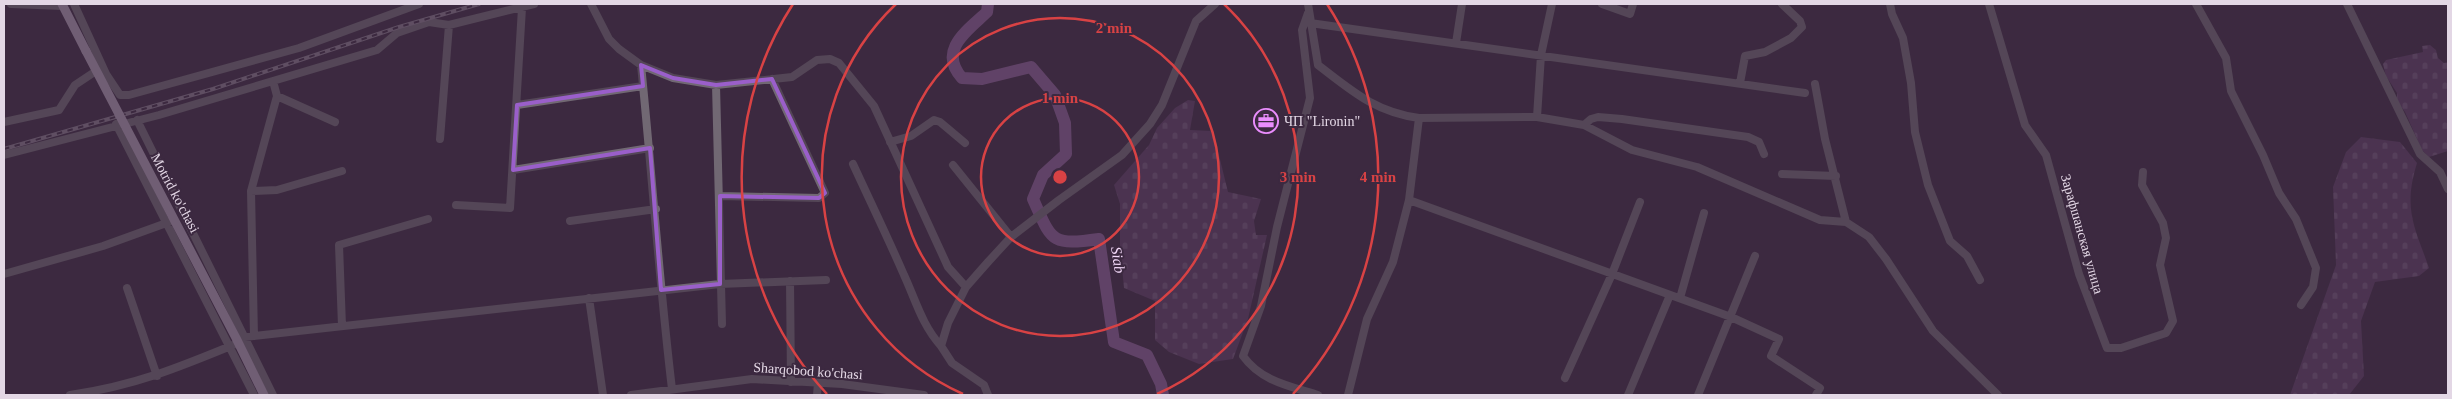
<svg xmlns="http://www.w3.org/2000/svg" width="2452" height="399" font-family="Georgia,serif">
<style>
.cemetery{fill:url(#cemetery-stones)}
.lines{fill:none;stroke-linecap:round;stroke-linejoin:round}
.river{stroke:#8d6097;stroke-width:12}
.minor{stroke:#716873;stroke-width:8}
.major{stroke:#b09db4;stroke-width:9}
.rail-casing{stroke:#8a7b8d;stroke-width:4}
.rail{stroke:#3c2940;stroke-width:2;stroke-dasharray:5.5;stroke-linecap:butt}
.major-bridge{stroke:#b09db4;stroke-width:9}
.marked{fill:none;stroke:#9a5fca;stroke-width:4;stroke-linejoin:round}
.ring{fill:none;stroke:#d84244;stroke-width:2.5}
.labels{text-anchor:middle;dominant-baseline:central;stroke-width:4;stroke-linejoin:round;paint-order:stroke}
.poi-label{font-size:14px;fill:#e3d7e5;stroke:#3c2940;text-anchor:start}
.street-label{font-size:14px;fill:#e3d7e5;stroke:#3c2940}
.water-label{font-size:15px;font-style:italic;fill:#f4dafa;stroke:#3c2940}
.centre{fill:#d84244;stroke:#3c2940;stroke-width:2.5}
.ring-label{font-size:15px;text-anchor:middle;font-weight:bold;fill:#d84244;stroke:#3c2940;stroke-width:4;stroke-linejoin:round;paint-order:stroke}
</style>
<defs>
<pattern id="cemetery-stones" width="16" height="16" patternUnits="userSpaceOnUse" patternTransform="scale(1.25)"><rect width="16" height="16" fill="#5d3e64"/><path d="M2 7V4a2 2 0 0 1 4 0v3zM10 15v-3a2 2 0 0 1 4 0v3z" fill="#74597a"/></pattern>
</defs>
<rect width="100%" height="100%" fill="#3c2940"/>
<path class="cemetery" d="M2430,45L2436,50L2438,58L2444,63L2448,62V151L2429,157L2422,150L2405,112L2397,101V93L2386,76L2383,64L2386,60L2423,52L2422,46Z
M1188,100L1195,101L1190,130L1213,131L1228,192L1261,199L1254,221L1256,235H1267L1248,319L1233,359L1199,364L1169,352L1155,340V301L1124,288L1120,246V204L1114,185L1149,145L1157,128L1175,108Z
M2361,137L2400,142L2417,163C2403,209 2414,225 2429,268L2419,276L2375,282L2361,321L2364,376L2349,395H2290L2336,265L2333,187L2346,152Z"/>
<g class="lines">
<path class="river" d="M988,4L987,12C968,30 937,50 962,78L982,79L1031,67L1055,95L1065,123L1066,154L1043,175L1033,199C1052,241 1050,246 1099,239L1114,342L1147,355L1161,384L1163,395"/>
<path class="minor" d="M11,4L63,6
M74,4L106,74L120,95H129L299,48L419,4
M591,4L609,39L619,49L641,65L673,78L716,85L792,77L817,60L830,59L839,63L874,106L948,267L966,287
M1308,4L1318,65C1352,91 1375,112 1419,118L1537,117L1584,125L1632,150L1697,167L1820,220L1846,222L1869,237L1886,259L1933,331L1998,395
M1602,4L1630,14L1633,4
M1890,4L1892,14L1903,38L1911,83L1915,132L1928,185L1950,241L1967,256L1980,280
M1989,4L2025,125L2046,155L2079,274L2107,348H2121L2166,333L2173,321L2160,265L2166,238L2163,223L2142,185L2143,172
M2196,4L2226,58L2231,91L2263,155L2279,193L2296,219L2316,268L2313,287L2301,305
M2347,4L2420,154L2440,172L2448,189
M1308,13L1302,30L1310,98L1277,227L1261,306L1243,356C1261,381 1289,386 1318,395
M1310,23L1805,93
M1456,43L1462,4
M641,65C652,173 659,281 672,389
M1740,83L1745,56L1765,52L1791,38L1802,27L1800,21L1782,4
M1815,84L1825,139L1846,222
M716,85L722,324
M277,96L335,122
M517,105L643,86
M1537,117L1541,55L1552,4
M1419,118L1409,200L1731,317L1779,339L1771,356L1820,388L1816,395
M137,120L273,395
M4,122L59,110L75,85L96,71
M116,124L254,395
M1584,125L1591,119L1598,117L1622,119L1748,137L1759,142L1764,154
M440,139L449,25
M890,142L911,136L934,120L940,122L965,143
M4,155L159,115L377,50L397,33L429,22L449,25L534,4
M853,164C870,201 888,238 904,275C916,301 922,325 941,346
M953,165L1011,237
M513,170L650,148
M1782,174L1836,176
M251,191L277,190L342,171
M720,196L819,198L825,193L772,79
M456,205L510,208L522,8
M570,221L656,209
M4,274L103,246L172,221
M790,281L791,382
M127,288L157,376
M589,298L603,395
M1680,298L1704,213
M342,326L339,245L428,219
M254,336L251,191L277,96L273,81
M236,338L720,284L826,280
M1565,378L1612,274L1640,202
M70,395C134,386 180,367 238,343
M631,395L752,379L842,384L924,395
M817,395L818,383
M988,395L984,385L952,363L941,346L948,323L966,287L988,262L1011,237L1059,200L1122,155L1150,124L1162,105L1196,21L1215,4
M1348,395L1367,319L1393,262L1409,200
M1628,395L1670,295
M1698,395L1755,256"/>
<path class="major" d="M62,4L86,51"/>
<defs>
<path id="rail" d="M4,149L213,89L399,27L479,4"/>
</defs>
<use href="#rail" class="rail-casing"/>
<use href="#rail" class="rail"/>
<path class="major-bridge" d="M86,51L236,338L264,395"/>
</g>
<path d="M0 0H2452V399H0ZM641,65L673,78L716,85L772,79L825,193L819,198L720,196V284L661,290L650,148L513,170L517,105L643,86Z" fill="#3c2940" fill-opacity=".55" fill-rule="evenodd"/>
<path class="marked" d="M641,65L673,78L716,85L772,79L825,193L819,198L720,196V284L661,290L650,148L513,170L517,105L643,86Z"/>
<g class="ring">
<circle cx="1060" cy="177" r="79"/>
<circle cx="1060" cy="177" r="159"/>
<path d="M963 394A238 238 0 0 1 896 4M1224 4A238 238 0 0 1 1157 394"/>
<path d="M827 394A318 318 0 0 1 793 4M1327 4A318 318 0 0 1 1293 394"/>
</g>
<defs>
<symbol id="office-ring" viewBox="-11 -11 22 22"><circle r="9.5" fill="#3c2940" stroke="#ea8dfd" stroke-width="1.5"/><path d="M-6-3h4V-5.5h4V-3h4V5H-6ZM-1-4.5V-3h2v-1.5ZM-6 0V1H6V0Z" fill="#ea8dfd"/></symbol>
</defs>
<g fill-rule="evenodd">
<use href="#office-ring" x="1252" y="107" width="28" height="28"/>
</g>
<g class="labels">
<g class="poi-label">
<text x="1284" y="121">ЧП "Lironin"</text>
</g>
<g class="street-label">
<text transform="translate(175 193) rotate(62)">Motrid ko'chasi</text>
<text transform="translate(2082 234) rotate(74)">Зарафшанская улица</text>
<text transform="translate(808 371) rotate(4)">Sharqobod ko'chasi</text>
</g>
<g class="water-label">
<text transform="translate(1118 260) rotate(81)">Siab</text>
</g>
</g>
<circle cx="1060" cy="177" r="8" class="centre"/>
<g class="ring-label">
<text x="1114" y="33">2 min</text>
<text x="1060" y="103">1 min</text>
<text x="1298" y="182">3 min</text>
<text x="1378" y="182">4 min</text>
</g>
<rect width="2452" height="399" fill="none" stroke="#e3d7e5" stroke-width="10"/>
</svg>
